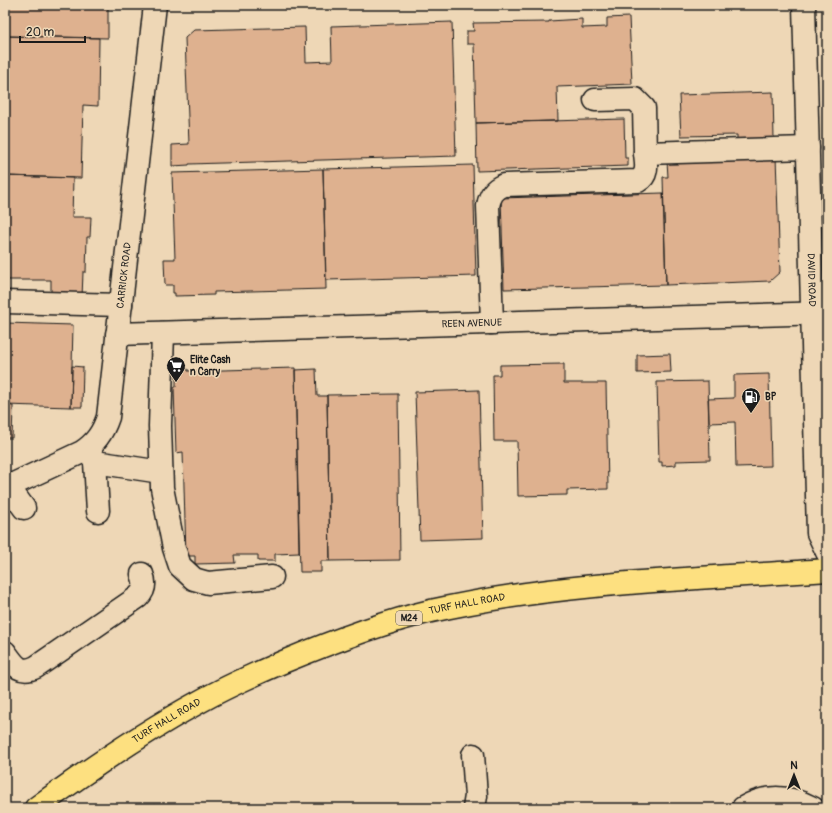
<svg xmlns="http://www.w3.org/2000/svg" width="832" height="813" font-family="Pangolin,sans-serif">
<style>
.building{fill:#deb18f;stroke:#1c1c1c}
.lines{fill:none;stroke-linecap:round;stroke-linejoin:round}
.minor-casing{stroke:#1c1c1c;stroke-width:25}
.major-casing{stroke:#1c1c1c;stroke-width:25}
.minor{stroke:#eed7b6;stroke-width:22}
.major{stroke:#fde080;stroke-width:22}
.labels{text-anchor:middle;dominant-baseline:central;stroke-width:3;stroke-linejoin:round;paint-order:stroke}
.shield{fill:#eed7b6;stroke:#5b544a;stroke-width:1}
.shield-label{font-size:9px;font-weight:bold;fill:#1c1c1c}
.street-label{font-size:10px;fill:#1c1c1c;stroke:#eed7b6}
.poi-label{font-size:10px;font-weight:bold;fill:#1c1c1c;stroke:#eed7b6;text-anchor:start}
</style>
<rect width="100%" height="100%" fill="#eed7b6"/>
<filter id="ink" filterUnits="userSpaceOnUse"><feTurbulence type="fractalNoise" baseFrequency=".025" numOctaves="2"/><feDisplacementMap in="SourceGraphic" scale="8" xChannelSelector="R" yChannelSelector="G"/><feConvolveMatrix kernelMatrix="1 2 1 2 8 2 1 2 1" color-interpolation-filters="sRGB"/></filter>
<g filter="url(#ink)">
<path class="building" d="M5,5H108V38L5,36Z
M629,17L632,84L557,87L558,121L476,123L474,44H467V31H474L473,23L549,22V21L582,19V28L607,27V18Z
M452,22L456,156L189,164V165L172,166V145L189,144L185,38L194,30L305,27L306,62L332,61L331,26Z
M5,36L99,38L98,106L83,105L81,178L5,176Z
M773,92L774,140L737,141V135L681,136L679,95Z
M624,119L625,158H628V166L477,171L476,123Z
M776,157L780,272L770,281L666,285L663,177H668L667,161Z
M473,165L476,276L326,280L323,169Z
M323,169L326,289L214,292V295L175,296V293H173V285H165L164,259H175L172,173Z
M5,176L73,178L72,217H91L90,237H87L86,272H83L82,298L51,297V280H5Z
M663,193L666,285L504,289L501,198Z
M5,323L73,325L71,407L5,405Z
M670,354L671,372L637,373V355Z
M564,364V383H606L608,489L567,490V495L518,496L517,441H494L493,375H500V365Z
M72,366L83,367L82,407H71Z
M295,368L299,553L275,554V561H258V555H234L235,563L195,564V556H186L183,452L176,453L174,387H176V370L188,369V371Z
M316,369L317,396H326L327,395L330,561H321V572H300L295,370Z
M769,374L771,466L736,467L735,422L709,423L708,399L734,398V375Z
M708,381L710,460L676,461V465L662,466V462H659L657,382Z
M479,390L483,538L420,540L415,392Z
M398,394L400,560L330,561L327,395Z
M5,405L13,406L12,438H5Z"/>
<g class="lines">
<defs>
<g id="minor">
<path id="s1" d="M804,5L818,533L827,552"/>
<path d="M595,100L635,99L644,108L645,153L808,148"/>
<path d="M5,302L121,305"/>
<path d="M492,323L488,206C490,195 494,189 504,185L638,181C649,175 646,163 645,153"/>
<path d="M163,333L160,426L162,488L174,548L180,566L194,579L208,583L272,577"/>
<path id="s2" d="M117,334L827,313"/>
<path d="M90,449L95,462L98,511"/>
<path d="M95,462L161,472"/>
<path d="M8,486L24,508"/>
<path id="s3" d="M5,488L82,452C96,443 103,432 108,417L155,5"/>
<path d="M5,652C14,664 19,675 36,667L138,597C145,590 146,584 142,574"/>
<path d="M473,755L476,796L474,808"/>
<path d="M743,808C766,794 790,796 813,808"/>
</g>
<g id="major">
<path id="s4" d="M36,808C88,770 142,733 199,702C226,687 255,674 283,662C331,642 380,623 431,611C559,582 696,579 827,570"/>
</g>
</defs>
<use href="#minor" class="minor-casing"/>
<use href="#major" class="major-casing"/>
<use href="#minor" class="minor"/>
<use href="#major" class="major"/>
</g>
</g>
<defs>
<symbol id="supermarket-pin" viewBox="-11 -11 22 30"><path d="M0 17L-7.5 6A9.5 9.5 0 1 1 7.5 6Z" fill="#1c1c1c" stroke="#eed7b6"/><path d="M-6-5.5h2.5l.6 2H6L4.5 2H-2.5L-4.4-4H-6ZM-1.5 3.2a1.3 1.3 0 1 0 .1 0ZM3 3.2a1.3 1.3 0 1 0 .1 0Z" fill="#fff"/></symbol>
<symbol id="fuel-pin" viewBox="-11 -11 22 30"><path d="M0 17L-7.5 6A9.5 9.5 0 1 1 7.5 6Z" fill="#1c1c1c" stroke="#eed7b6"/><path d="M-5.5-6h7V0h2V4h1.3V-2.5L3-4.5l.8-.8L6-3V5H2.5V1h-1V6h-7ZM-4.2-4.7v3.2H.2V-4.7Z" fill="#fff"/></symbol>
</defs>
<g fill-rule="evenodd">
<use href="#supermarket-pin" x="165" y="355" width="22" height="30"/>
<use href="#fuel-pin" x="740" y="386" width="22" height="30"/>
</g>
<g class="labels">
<rect class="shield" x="396" y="611" width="26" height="14" rx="3"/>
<g class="shield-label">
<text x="409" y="618">M24</text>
</g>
<g class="street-label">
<text stroke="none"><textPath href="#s3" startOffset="272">CARRICK ROAD</textPath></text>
<text stroke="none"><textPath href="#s1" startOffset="275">DAVID ROAD</textPath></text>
<text stroke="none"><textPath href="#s2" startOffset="355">REEN AVENUE</textPath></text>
<text stroke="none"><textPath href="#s4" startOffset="481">TURF HALL ROAD</textPath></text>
<text stroke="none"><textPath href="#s4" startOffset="157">TURF HALL ROAD</textPath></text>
</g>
<g class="poi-label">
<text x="190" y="360">Elite Cash<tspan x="190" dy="12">n Carry</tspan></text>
<text x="765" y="397">BP</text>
</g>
</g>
<rect width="832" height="813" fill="none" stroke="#eed7b6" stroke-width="20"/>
<rect x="10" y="10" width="812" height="793" fill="none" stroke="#1c1c1c" stroke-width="1.5" filter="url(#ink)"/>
<g transform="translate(794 775)" stroke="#eed7b6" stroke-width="3" paint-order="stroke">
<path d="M0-3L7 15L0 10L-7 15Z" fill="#1c1c1c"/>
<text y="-6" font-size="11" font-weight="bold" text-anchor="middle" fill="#1c1c1c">N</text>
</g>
<path d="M20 36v6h65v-6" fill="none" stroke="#1c1c1c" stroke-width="2"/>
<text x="26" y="36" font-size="12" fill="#1c1c1c" stroke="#eed7b6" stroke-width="3" paint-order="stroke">20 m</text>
</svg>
